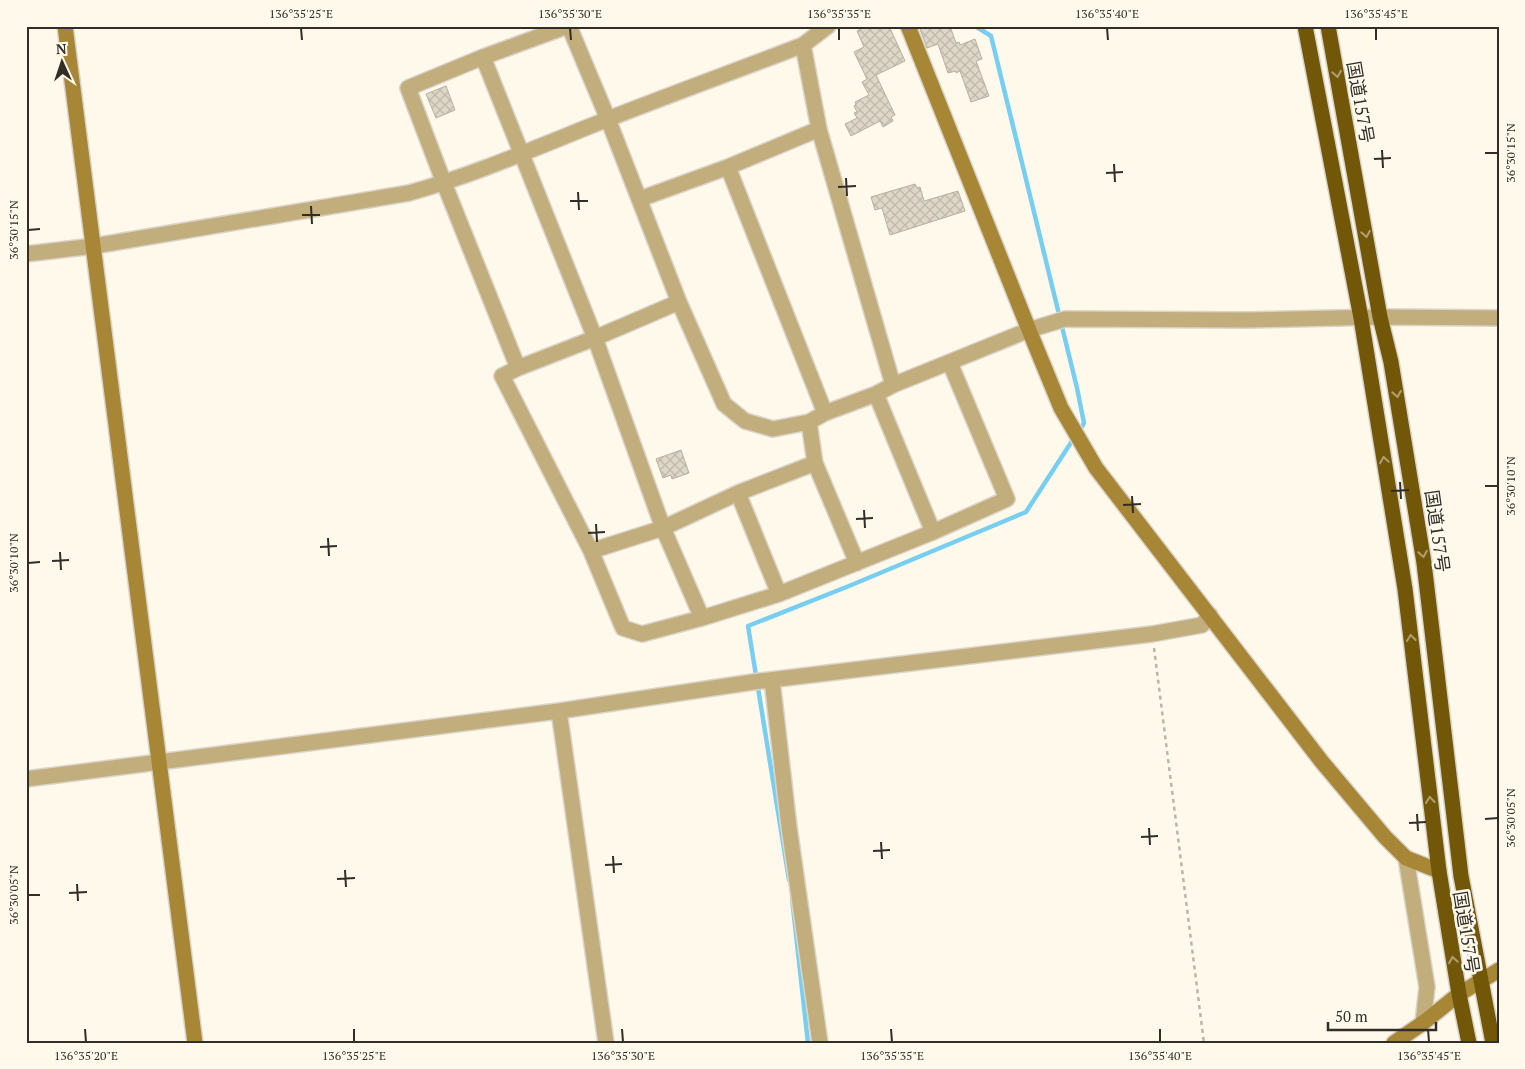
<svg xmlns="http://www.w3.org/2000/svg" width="1525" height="1069" font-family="'PT Serif','Noto Sans JP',serif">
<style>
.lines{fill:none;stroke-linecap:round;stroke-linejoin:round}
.stream{stroke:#78cef0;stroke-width:4.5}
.building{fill:url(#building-cross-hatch);stroke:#b7b0a1}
.street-casing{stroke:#dad4c9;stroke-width:18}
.secondary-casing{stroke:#dad4c9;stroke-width:18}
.highway-casing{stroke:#dad4c9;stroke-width:18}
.path{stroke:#bab5aa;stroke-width:2.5;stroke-dasharray:4 4;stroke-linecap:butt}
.street{stroke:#c2ad7c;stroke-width:15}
.secondary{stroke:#a78636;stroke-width:15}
.highway{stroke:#725709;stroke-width:15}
.oneway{stroke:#b1a06f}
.ticks{fill:none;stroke:#312e28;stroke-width:2}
.labels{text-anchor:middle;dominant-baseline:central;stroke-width:5;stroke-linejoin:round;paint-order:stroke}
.street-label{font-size:18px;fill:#312e28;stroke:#fff9ec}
.neatline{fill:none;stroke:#312e28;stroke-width:2}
.ticks-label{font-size:12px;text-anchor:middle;fill:#312e28}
</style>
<defs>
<pattern id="building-cross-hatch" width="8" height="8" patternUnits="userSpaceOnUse" patternTransform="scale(1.25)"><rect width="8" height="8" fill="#ded7c7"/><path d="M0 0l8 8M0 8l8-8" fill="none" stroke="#bfb9ab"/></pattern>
</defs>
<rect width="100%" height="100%" fill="#fff9ec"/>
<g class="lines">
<path class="stream" d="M975,26L991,36L1077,388L1084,423L1081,428
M789,880L748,626L849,586L1026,512L1072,441
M792,898L808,1043"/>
</g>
<path class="building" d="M866,26H889L905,61L876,75L895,115L891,117L893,121L883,127L880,121L851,136L845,124L857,118L854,113L857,112L854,106L856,104L855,102L869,95L862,82L867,79L854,52L864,47L857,31Z
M919,26H950L956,43L959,42L960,45L975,39L982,59L976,61L989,96L971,102L960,71L956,73V71L948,73L938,44L927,48Z
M446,86L455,110L436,118L426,94Z
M915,184L917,188L920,187L924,201L958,191L965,211L890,235L882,208L875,210L871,197Z
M681,450L689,473L672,479L671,475L663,478L656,459Z"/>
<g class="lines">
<defs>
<path id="street" d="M569,26L608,119L679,302L724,404L745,421L773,429L809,422L825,413L876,394L893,385L1029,330L1065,319L1247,320L1380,317L1499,318
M803,45L819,129L893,385
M483,57L595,338L663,528L702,618
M728,167L825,413
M640,199L728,167L819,129
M26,254L94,246L409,193C477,174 542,145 608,119C672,94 738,70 803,45L828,26
M679,302L595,338L518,368L502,376L591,551L623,628L642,634L702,618L779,594L933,532L1007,499L950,363
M518,368L444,183L408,88L483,57L568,26
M876,394L933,532
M809,422L815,463L857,563
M738,493L779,594
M591,551L663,528L738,493L815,463
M772,680L789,827L820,1043
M559,711L606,1043
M26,779L559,711L753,682L1152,634L1202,625L1210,615
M1406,858L1427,987L1423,1023"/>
<path id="secondary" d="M65,26L195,1043
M908,26L1029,330L1061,408L1096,468L1322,762L1385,837L1406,858L1439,871
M1394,1043L1423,1023L1459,994L1499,970"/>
<path id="highway" d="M1305,26L1361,318L1405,589L1439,871L1459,994L1469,1043
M1328,26L1380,317L1391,362L1424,563L1461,876L1493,1043"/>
</defs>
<use href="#street" class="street-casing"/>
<use href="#secondary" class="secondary-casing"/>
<use href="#highway" class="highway-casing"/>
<path class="path" d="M1154,648L1204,1043"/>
<use href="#street" class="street"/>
<use href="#secondary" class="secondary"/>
<use href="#highway" class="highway"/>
</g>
<defs><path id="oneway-chevron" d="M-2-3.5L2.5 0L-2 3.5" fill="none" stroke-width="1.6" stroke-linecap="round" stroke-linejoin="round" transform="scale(1.25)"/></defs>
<g class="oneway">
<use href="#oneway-chevron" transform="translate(1337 74) rotate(80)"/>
<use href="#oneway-chevron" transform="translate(1366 234) rotate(80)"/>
<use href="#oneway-chevron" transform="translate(1397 394) rotate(80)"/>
<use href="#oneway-chevron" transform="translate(1384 460) rotate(-99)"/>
<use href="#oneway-chevron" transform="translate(1423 554) rotate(81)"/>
<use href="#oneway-chevron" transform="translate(1411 638) rotate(-97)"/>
<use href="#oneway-chevron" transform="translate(1430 800) rotate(-97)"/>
<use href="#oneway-chevron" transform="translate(1453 960) rotate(-99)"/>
</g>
<path class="ticks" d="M301,28L302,40M570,28L571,40M839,28V40M1107,28L1108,40M1376,28V40M1382,150L1383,168M1485,153H1498M1374,159L1391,158M1114,164L1115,182M1106,173L1123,172M846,178L847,196M838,187L856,186M578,192L579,210M570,201H588M311,206L312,224M302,215H320M28,230L40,229M1400,482L1401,499M1485,486H1498M1391,491L1409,490M1132,496L1133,513M1123,505L1141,504M864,510L865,528M856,519L873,518M596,524L597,542M588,533L605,532M328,538L329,556M320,547L337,546M60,552L61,570M52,561L69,560M28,563L40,562M1417,814L1418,831M1485,819L1498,818M1409,823L1426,822M1149,828L1150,845M1141,837L1158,836M881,842L882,859M873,851L890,850M613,856L614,873M605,865L622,864M345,870L346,887M337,879L355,878M77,884L78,901M69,893L87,892M28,895H40M85,1029L86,1042M354,1029V1042M622,1029L623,1042M891,1029L892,1042M1160,1029V1042M1428,1029L1429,1042"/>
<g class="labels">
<g class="street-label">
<text transform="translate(1361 102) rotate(80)">国道157号</text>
<text transform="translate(1438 531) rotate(82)">国道157号</text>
<text transform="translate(1467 932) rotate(81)">国道157号</text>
</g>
</g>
<rect width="1525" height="1069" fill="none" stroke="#fff9ec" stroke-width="55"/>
<g transform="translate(62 62) rotate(357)" stroke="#fff9ec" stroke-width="4" paint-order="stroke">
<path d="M0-4L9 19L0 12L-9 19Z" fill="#312e28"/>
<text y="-8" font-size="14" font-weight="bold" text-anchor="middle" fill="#312e28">N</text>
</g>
<path d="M1328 1022v8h108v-8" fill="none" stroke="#312e28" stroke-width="2.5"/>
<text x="1335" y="1022" font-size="15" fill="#312e28" stroke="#fff9ec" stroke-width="4" paint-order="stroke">50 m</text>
<rect x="28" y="28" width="1470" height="1014" class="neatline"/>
<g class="ticks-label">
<text x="301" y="18">136°35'25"E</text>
<text x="570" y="18">136°35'30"E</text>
<text x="839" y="18">136°35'35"E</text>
<text x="1107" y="18">136°35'40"E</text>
<text x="1376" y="18">136°35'45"E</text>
<text transform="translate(1511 153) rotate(-90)" y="4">36°30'15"N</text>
<text transform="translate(14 230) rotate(-90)" y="4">36°30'15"N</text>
<text transform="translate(1511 486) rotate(-90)" y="4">36°30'10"N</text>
<text transform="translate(14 563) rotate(-90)" y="4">36°30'10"N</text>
<text transform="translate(1511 818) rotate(-90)" y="4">36°30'05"N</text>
<text transform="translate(14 895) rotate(-90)" y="4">36°30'05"N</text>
<text x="86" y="1060">136°35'20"E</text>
<text x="354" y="1060">136°35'25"E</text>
<text x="623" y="1060">136°35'30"E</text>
<text x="892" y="1060">136°35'35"E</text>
<text x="1160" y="1060">136°35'40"E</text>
<text x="1429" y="1060">136°35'45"E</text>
</g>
</svg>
